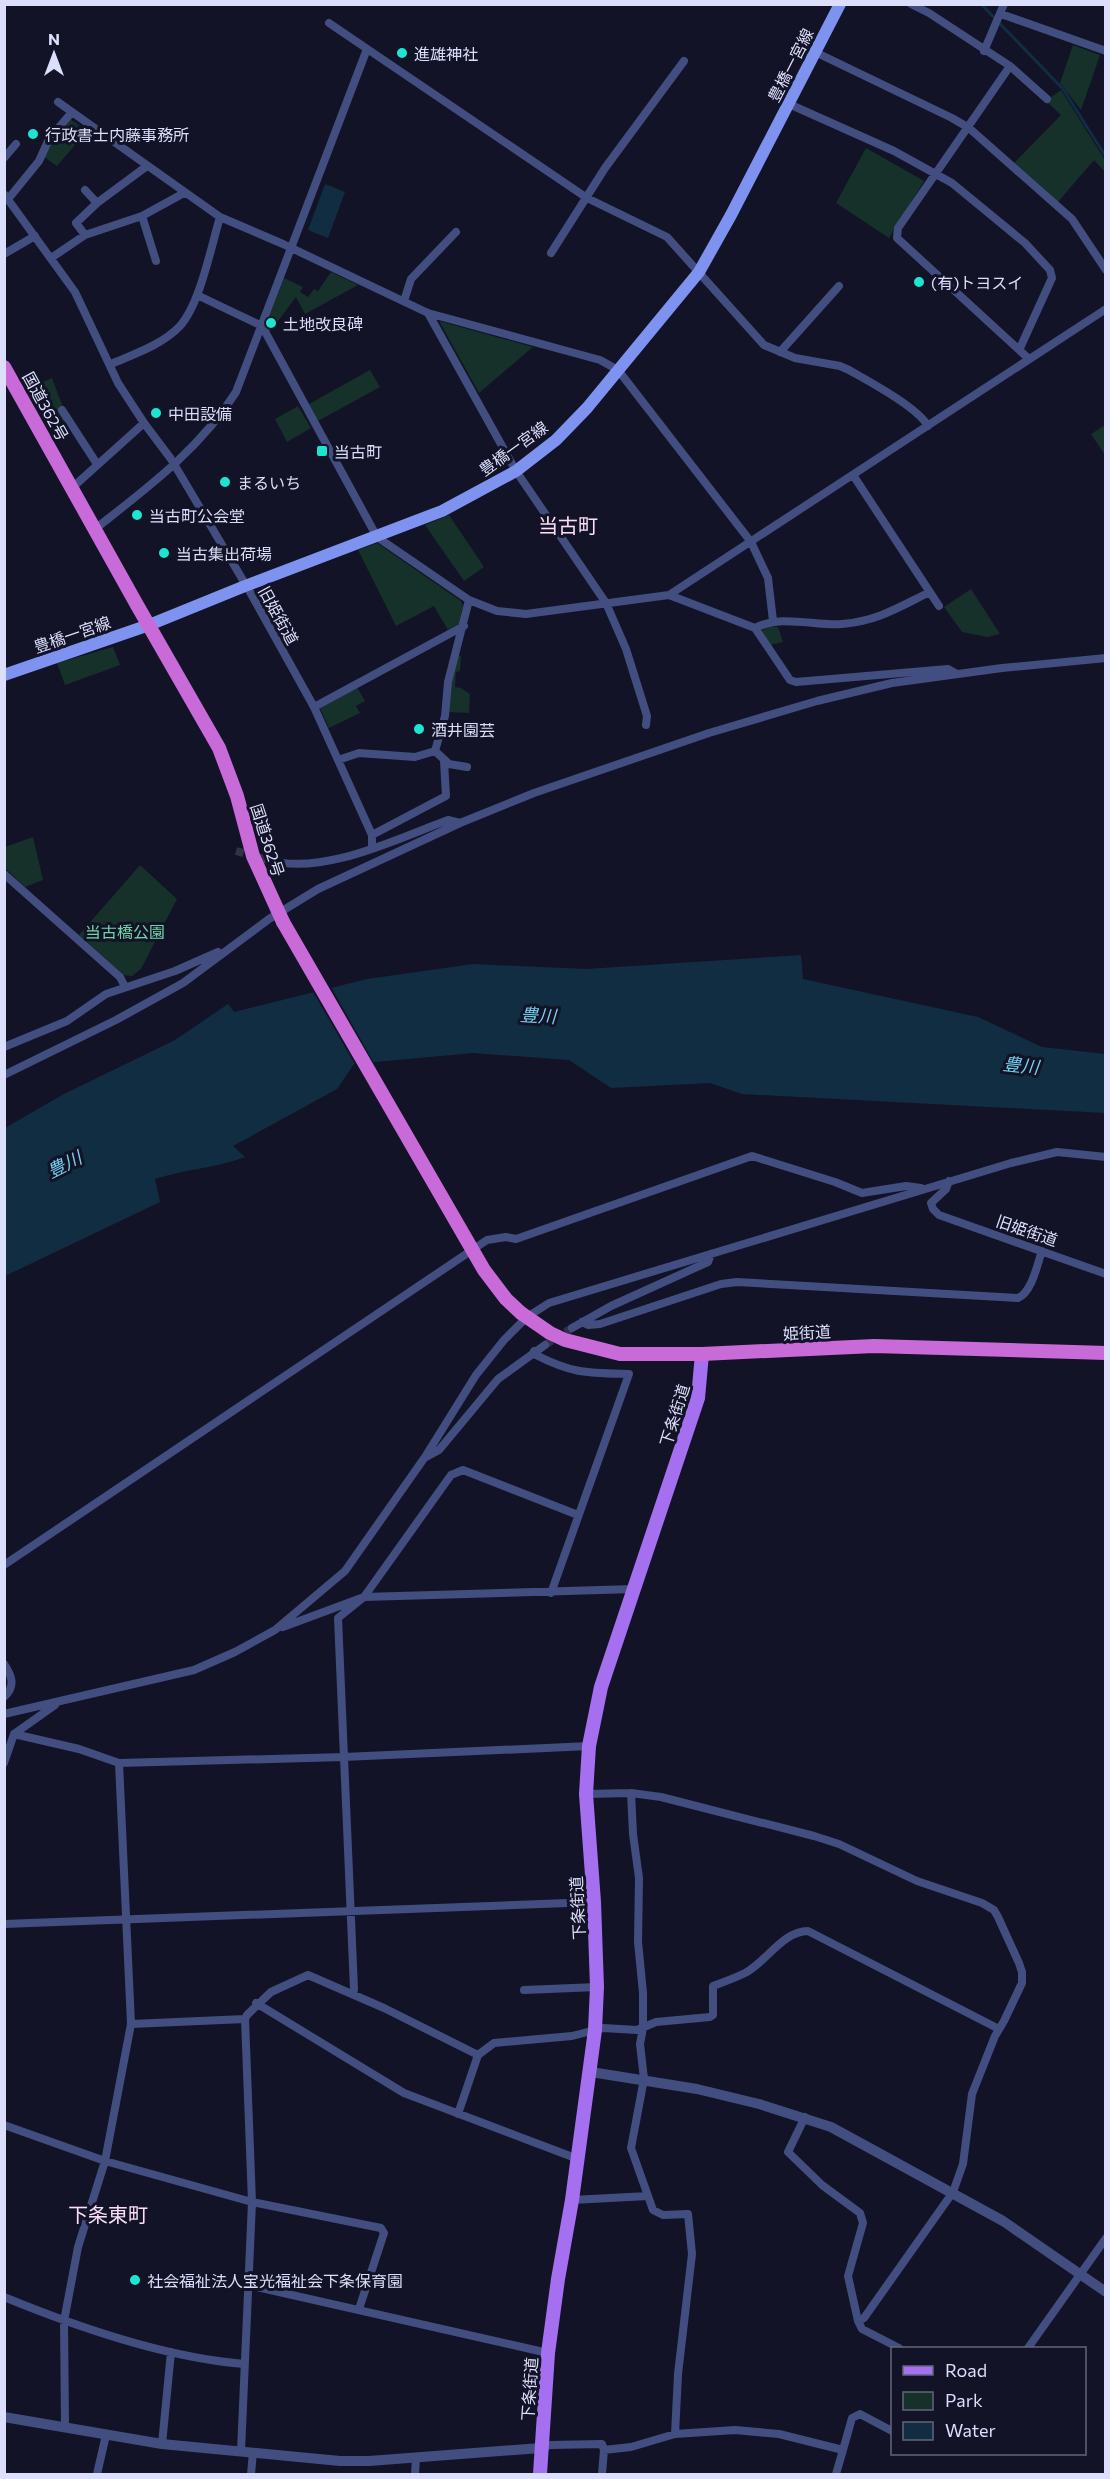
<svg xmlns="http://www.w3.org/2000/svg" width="1110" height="2479" font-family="Commissioner,'Noto Sans JP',sans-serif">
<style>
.green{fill:#16302a}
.water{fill:#112d41}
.pier{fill:#131327}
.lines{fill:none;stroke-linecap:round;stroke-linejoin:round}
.stream{stroke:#112d41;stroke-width:3}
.minor-tunnel{stroke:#313247;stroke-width:8;stroke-dasharray:8 4;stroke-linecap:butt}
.minor{stroke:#434e80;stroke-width:8}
.tertiary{stroke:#434e80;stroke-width:10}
.secondary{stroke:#7e93f0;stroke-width:12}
.primary{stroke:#a570ef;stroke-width:14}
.trunk{stroke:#c96ad9;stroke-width:14}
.trunk-bridge{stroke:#c96ad9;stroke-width:14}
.poi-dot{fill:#1ee5d0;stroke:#131327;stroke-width:2}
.labels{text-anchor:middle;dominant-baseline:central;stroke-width:6;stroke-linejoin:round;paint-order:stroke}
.poi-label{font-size:16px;fill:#dcdffb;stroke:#131327;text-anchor:start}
.street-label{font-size:16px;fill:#dcdffb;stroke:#131327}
.park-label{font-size:16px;fill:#6fd4a6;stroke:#131327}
.water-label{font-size:18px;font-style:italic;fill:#76d1ef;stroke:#131327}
.quarter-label{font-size:20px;fill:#fbdef7;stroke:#131327}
</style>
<rect width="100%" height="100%" fill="#131327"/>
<path class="green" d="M1073,45L1100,55L1081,110L1060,83Z
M1061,90L1105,160V172L1094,160L1058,202L1014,163L1061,115L1046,101Z
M70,119L87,131L57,166L44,157L52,140Z
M866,148L924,181L889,238L836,203Z
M331,272L358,285L305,314L296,297L269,333L265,327L284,278L303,287L300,292L308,297L314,289L318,291Z
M439,321L533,347L479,393Z
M370,370L380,387L318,421L309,404Z
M52,378L70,426L59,418L47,423L28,389Z
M298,406L311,428L287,442L275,419Z
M1105,425L1106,426L1105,455L1091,434Z
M449,515L484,567L464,581L425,525Z
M377,543L461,601L463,605L459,624L448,630L434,606L396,626L358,550Z
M971,589L1000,634L987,637L962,632L944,607Z
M767,626L778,627L783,642L770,645L762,631Z
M113,647L120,665L65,685L57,663Z
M458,655L461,656L460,671L456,672L455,687L461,688L470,694L469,713L448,712L450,682Z
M357,687L365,701L356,706L360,713L329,728L320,708Z
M33,837L43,880L25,887L5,868V847Z
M140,865L177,899L141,969L132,976L124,975L79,935Z"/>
<path class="water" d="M325,184L345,192L328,238L308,230Z
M801,955L803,979L978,1017L1042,1047L1105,1054V1113L742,1094L710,1083L611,1088L569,1060L473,1053L354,1064L337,1089L233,1146L245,1157C216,1168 185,1169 155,1179L160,1202L5,1276V1128L62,1095L175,1040L228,1004L234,1012L367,979L473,964L586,969Z"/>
<path class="pier" d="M330,985L375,1065L356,1066L312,990Z"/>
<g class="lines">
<path class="stream" d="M981,4L1063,89L1106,157"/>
<path class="minor-tunnel" d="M236,851L268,860
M545,1345L572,1328"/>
<path class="minor" d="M911,4L929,13L1010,66L898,228L897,238L1029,359
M1001,14L1106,51
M329,23L587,198L667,237L764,345L795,358L840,366L849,370C870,382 917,407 928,426
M984,51L1004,4
M815,52L952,118L969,128L1072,219L1106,270
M1010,66L1047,99
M58,102L220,217L283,244L428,313L600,360L618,370L751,542L768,578L773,621
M789,104L894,151L952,183L1025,243L1050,270L1052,278L1020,348
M4,158L16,144
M4,194L75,292L118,383L144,423L171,459L250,592L314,707L372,835V847
M9,198L39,161L49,139L72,112
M97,203L147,166
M142,216L156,261
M85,235L76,223L97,203L85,190
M551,253L605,168L684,61
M4,254L35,236
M51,258L85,235L142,216L184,193
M197,295L262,326L377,537L469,600L497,611L526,614L669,595L755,628L790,680L796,682L948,669L957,674
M404,301L411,279L456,232
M428,313L516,471L606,603L626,649L647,716L646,725
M780,352L839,286
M111,364C134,354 162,345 180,326C200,304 211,247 220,217
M62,410L97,464
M853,475L939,606
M73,487L144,423
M95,529C147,488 200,449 236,392L367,49
M669,595L1106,309
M755,628C781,614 814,626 842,624C878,621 899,607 930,592
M314,707L464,626
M435,751L445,716L448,682L469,600
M338,760L359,753L415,757L435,751L449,764L467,767
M372,835L446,796L444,761
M268,860C323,876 396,839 448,820L460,823
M4,874L120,977L125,987
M4,1047L67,1021L106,994L175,971L218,952
M4,1075L116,1020L183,983L269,919L318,889L460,823L534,793L709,733L817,701L892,683L1002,668L1106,658
M949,1181L946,1189L931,1203L933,1209L939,1215L1106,1274
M582,1322L588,1325L600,1324L721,1284L737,1282L1018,1298C1032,1292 1037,1265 1042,1251
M572,1328L611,1306L708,1262L711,1254
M534,1351L536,1355C573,1374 588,1373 629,1374L551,1593
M426,1457L439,1450L498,1379L545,1345
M4,1565L487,1240L506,1237L516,1239L752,1156L835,1182L862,1193L906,1186L921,1188
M283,1627L364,1597L634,1589
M4,1664C12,1676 16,1686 4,1697
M4,1714L194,1670L235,1652L275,1630L345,1571L425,1457L476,1375L504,1340L527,1317L549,1303L1011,1163L1057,1152L1106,1157
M14,1734L79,1749L119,1763L344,1757L589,1746
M4,1763L14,1734L55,1705
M631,1793L633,1834L639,1878L638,1942L643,1993V2028L640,2044L644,2079L631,2148L653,2210L663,2215L688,2214L692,2254L678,2374L675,2434
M586,1794L631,1793L661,1797L814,1836L839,1844L917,1881L982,1903L994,1910L998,1917L1019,1963L1022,1972V1983L1004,2021L995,2036L972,2094L963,2164L953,2192L864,2318L858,2321
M4,1924L594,1902
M524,1990L597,1987
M353,1994L354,1989L338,1618L364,1597L451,1475L463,1470L578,1515
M256,2003L404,2093L578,2159
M131,2024L245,2019
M478,2055L494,2043L572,2036L603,2028L637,2030L656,2022L710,2017L713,2015V1986C724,1982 735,1978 745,1973C766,1962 783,1931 808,1931L999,2029
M805,2117L788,2152L822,2185L860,2213L863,2223L848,2276L858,2321L862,2329L899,2348
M4,2125L105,2161L252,2202L381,2228L384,2233L359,2309
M572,2200L648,2196
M248,2285L548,2353
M4,2297C77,2327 166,2358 245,2364
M1028,2348L1106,2238
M65,2426L64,2321L78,2247L105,2161L131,2024L119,1763
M162,2444L171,2352
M541,2448L550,2445L602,2444L604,2450L631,2447L675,2434L735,2430L779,2434L843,2450L852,2418L860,2414L892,2431
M241,2451L252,2202L245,2019L247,2015L271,1992L308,1975L384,2008L478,2055L458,2114
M97,2474L106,2435
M251,2474L253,2452
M415,2474L416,2457
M602,2474L604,2450
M836,2474L843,2450"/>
<path class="tertiary" d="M591,2072L697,2089L759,2104L831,2127L1003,2221L1106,2292
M4,2417L162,2444L340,2461H369L541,2448"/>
<path class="secondary" d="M4,675L149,625L245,586L442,511L516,471L556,440L587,408L699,272L731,215L840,4"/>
<path class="primary" d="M540,2474L548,2353L558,2279L572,2200L595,2030L597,1987L594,1902L586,1794L589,1746L601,1687L698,1398L702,1354"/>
<path class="trunk" d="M4,367L137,605L219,748L237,796L253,856L283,922
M521,1313L550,1333L565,1340L620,1354H702L874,1346L1106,1353"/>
<path class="trunk-bridge" d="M283,922L484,1270L506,1299L521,1313"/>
</g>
<g class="poi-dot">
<circle cx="402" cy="53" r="6"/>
<circle cx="33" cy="134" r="6"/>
<circle cx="919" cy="282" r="6"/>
<circle cx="271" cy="323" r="6"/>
<circle cx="156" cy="413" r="6"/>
<rect x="316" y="445" width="12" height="12" rx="3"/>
<circle cx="225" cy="482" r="6"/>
<circle cx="137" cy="515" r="6"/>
<circle cx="164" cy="553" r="6"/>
<circle cx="419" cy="729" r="6"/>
<circle cx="135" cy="2280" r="6"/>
</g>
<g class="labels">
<g class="poi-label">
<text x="414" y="53">進雄神社</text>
<text x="45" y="134">行政書士内藤事務所</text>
<text x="931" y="282">(有)トヨスイ</text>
<text x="283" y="323">土地改良碑</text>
<text x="168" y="413">中田設備</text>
<text x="334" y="451">当古町</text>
<text x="237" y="482">まるいち</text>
<text x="149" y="515">当古町公会堂</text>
<text x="176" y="553">当古集出荷場</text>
<text x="431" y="729">酒井園芸</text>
<text x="147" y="2280">社会福祉法人宝光福祉会下条保育園</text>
</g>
<g class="street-label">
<text transform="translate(790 65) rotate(-63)">豊橋一宮線</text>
<text transform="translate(46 406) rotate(61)">国道362号</text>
<text transform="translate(513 448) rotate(-36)">豊橋一宮線</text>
<text transform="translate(279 615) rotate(61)">旧姫街道</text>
<text transform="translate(72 634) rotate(-19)">豊橋一宮線</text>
<text transform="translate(268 840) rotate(72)">国道362号</text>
<text transform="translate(1027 1230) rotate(19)">旧姫街道</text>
<text transform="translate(807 1332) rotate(-3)">姫街道</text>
<text transform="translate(674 1415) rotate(-73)">下条街道</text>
<text transform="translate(577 1908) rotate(-93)">下条街道</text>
<text transform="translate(529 2389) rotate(-86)">下条街道</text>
</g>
<g class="park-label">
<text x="125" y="931">当古橋公園</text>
</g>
<g class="water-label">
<text transform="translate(538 1015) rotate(3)">豊川</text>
<text transform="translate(1021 1065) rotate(6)">豊川</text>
<text transform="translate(64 1164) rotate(-27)">豊川</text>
</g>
<g class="quarter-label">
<text x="568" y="525">当古町</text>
<text x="108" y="2214">下条東町</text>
</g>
</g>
<rect width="1110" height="2479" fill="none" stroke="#dcdffb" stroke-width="12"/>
<rect x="891" y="2347" width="195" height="108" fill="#131327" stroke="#63657c" stroke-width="1.5"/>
<rect x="903" y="2366" width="30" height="9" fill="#a570ef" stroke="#63657c" stroke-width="1.5"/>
<text x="945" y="2377" font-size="18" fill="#dcdffb">Road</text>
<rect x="903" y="2392" width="30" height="18" fill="#16302a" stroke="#63657c" stroke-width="1.5"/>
<text x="945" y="2407" font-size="18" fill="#dcdffb">Park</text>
<rect x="903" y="2422" width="30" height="18" fill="#112d41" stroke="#63657c" stroke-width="1.5"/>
<text x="945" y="2437" font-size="18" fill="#dcdffb">Water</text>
<g transform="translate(54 54)" stroke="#131327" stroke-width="4.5" paint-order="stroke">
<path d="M0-4.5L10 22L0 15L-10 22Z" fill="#dcdffb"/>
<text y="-9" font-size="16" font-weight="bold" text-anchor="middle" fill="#dcdffb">N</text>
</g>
</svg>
